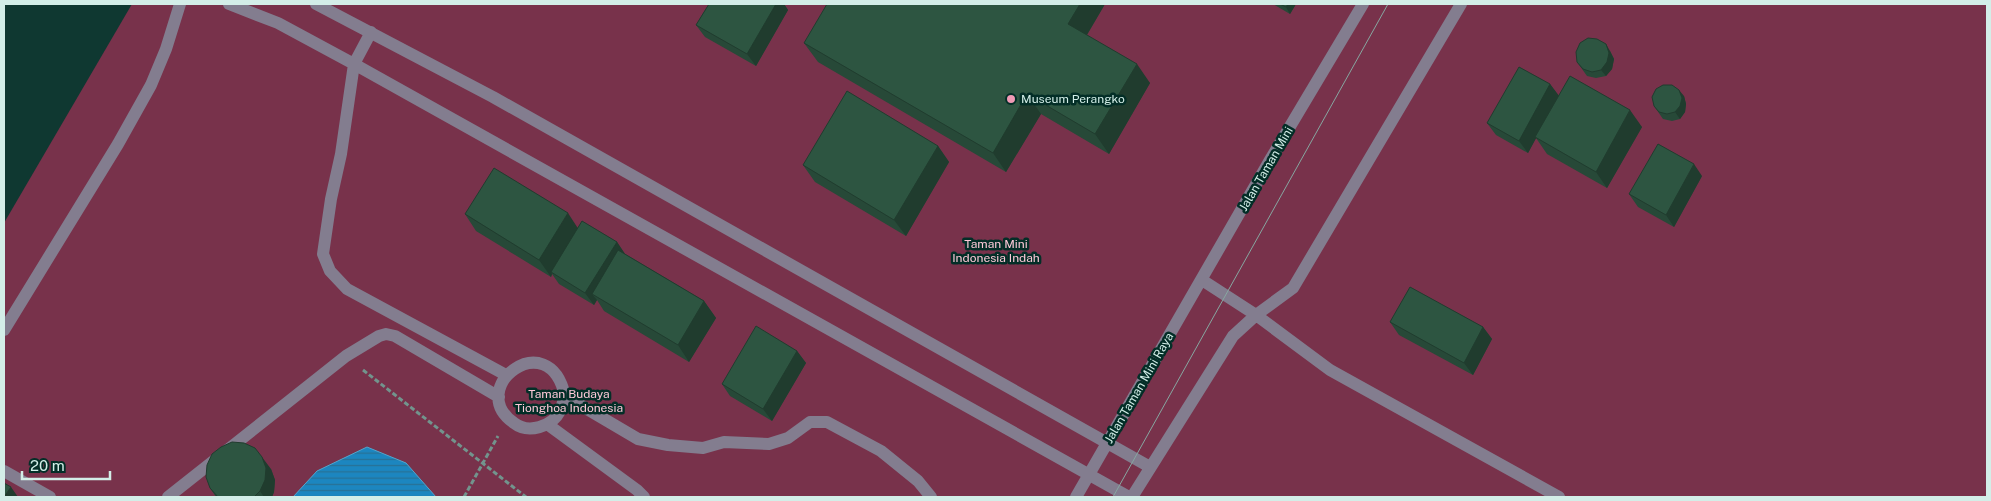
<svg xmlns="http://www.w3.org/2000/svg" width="1991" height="501" font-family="'Public Sans',sans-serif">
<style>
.green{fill:#78324b}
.water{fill:url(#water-rules);stroke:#53a5cc}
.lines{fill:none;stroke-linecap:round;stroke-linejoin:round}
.path{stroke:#72948d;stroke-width:3;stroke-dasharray:5 2.5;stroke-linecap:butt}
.minor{stroke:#837d8f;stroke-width:12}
.tram{stroke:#87a7a1;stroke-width:1}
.wall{fill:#274938}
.shaded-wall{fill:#203c2e}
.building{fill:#2d5541;stroke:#203c2e}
.poi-dot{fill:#f09ab5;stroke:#032e27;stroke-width:2}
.labels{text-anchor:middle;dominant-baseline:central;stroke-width:5;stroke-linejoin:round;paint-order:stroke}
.poi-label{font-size:12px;fill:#d3eee8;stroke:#032e27;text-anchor:start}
.street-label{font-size:12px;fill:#d3eee8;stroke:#032e27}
.park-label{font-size:12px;fill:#fec9d8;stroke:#032e27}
</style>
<defs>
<pattern id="water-rules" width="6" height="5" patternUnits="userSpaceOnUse" patternTransform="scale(1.25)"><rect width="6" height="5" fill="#1c86c0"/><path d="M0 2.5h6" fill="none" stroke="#287095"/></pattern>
</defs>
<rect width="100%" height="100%" fill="#0f3831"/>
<path class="green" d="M132,4H1987V497H4V223Z"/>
<path class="water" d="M367,447L406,463L436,497H293L317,471Z"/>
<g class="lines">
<path class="path" d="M363,370L526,497
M464,497L498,436"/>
<path class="minor" d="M229,4L278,23L354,64L1129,497
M316,4L493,97L1150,467
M371,32L354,64L341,154L331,199L323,254L330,271L347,289L506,375
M1202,280L1256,315L1330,370L1559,497
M4,330L118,144L151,85L166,49L180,4
M565,396C563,401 562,407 560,411C552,427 528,434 514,423C464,388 549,323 565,396L638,439L668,445L703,448L724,442L769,444L788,438L810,422H827L881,451L918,481L931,497
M547,424L637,490L644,497
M4,471L50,497
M168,497L346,356L379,336L386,334L395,336L499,397
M1076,497L1270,160L1363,4
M1132,497L1233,336L1256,315L1293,288L1461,4"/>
<path class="tram" d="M1113,497L1388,4"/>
</g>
<path class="wall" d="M709,4H784L788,10L756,66L705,37L696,25Z
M1105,4L1087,35L1150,83L1109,154L1041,114L1006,172L818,62L804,43Z
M1273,4H1296L1290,14Z
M1610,51L1614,59L1612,69L1606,76L1596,78L1587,76L1577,62Z
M1550,84L1559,96L1642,127L1607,188L1547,154L1536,138L1528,153L1496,135L1487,123Z
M1684,96L1686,104L1685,112L1680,119L1672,121L1663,119L1654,106Z
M938,146L949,162L906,236L815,182L803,165Z
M1702,176L1674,227L1638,207L1629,194Z
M465,214L578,228L617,242L625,254L704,301L716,318L689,362L604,311L597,300L594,305L559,284L552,274L551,277L476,231Z
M1390,322L1483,327L1492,339L1473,375L1399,335Z
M797,351L806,363L772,421L730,396L722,384Z
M271,469L275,480L274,492L272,497H216L210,488Z"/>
<path class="shaded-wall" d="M776,4H784L788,10L756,66L747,54Z
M1080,4H1105L1082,43L1068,24Z
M1288,4H1296L1290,14L1286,7Z
M1606,44L1610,51L1614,59L1612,69L1606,76L1601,70Z
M1137,64L1150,83L1109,154L1095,134Z
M1550,84L1559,96L1528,153L1519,141Z
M1679,90L1684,96L1686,104L1685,112L1680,119L1675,112Z
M1027,94L1041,114L1006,172L993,153Z
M1630,110L1642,127L1607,188L1596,172Z
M938,146L949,162L906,236L894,220Z
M1694,164L1702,176L1674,227L1666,215Z
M568,213L579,230L551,272L552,274L551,277L539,260Z
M617,242L625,254L592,294L597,300L594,305L585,293Z
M704,301L716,318L689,362L678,345Z
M1483,327L1492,339L1473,375L1464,363Z
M797,351L806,363L772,421L763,409Z
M262,457L271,469L275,480L274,492L272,497H264L260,491Z
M11,487L18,497H4Z"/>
<path class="building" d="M709,4H776L747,54L696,25Z
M827,4H1080L1068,24L1137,64L1095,134L1027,94L993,153L804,43Z
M1280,4H1288L1286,7Z
M1588,38L1597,39L1606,44L1609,53L1607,62L1601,70L1592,72L1583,69L1577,62L1576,52L1580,43Z
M1519,67L1550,84L1519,141L1487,123Z
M1570,76L1630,110L1596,172L1535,137Z
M1663,85H1672L1679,90L1682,98L1680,106L1675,112L1667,114L1659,112L1654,106L1652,97L1656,89Z
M847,91L938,146L894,220L803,165Z
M1658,144L1694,164L1666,215L1629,194Z
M494,168L568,213L539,260L465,214Z
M582,221L617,242L585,293L551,272Z
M618,250L704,301L678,345L592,294Z
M1410,287L1483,327L1464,363L1390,322Z
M756,326L797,351L763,409L722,384Z
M232,442L244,443L255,448L262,457L266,468L265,480L260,491L254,497H218L210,488L206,477L207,465L212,454L221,447Z
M4,483L11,487L4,497Z"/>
<circle class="poi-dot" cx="1011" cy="99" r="5"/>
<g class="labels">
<g class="poi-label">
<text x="1021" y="99">Museum Perangko</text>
</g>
<g class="street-label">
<text transform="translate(1266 169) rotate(-60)">Jalan Taman Mini</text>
<text transform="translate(1139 388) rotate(-60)">Jalan Taman Mini Raya</text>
</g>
<g class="park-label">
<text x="996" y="244">Taman Mini<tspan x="996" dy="14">Indonesia Indah</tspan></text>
<text x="569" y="394">Taman Budaya<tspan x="569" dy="14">Tionghoa Indonesia</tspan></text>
</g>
</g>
<rect width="1991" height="501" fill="none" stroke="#d3eee8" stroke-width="10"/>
<path d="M22 471v8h88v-8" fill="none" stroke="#d3eee8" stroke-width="2.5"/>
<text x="30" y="471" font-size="15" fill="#d3eee8" stroke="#032e27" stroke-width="4" paint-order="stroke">20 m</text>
</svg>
